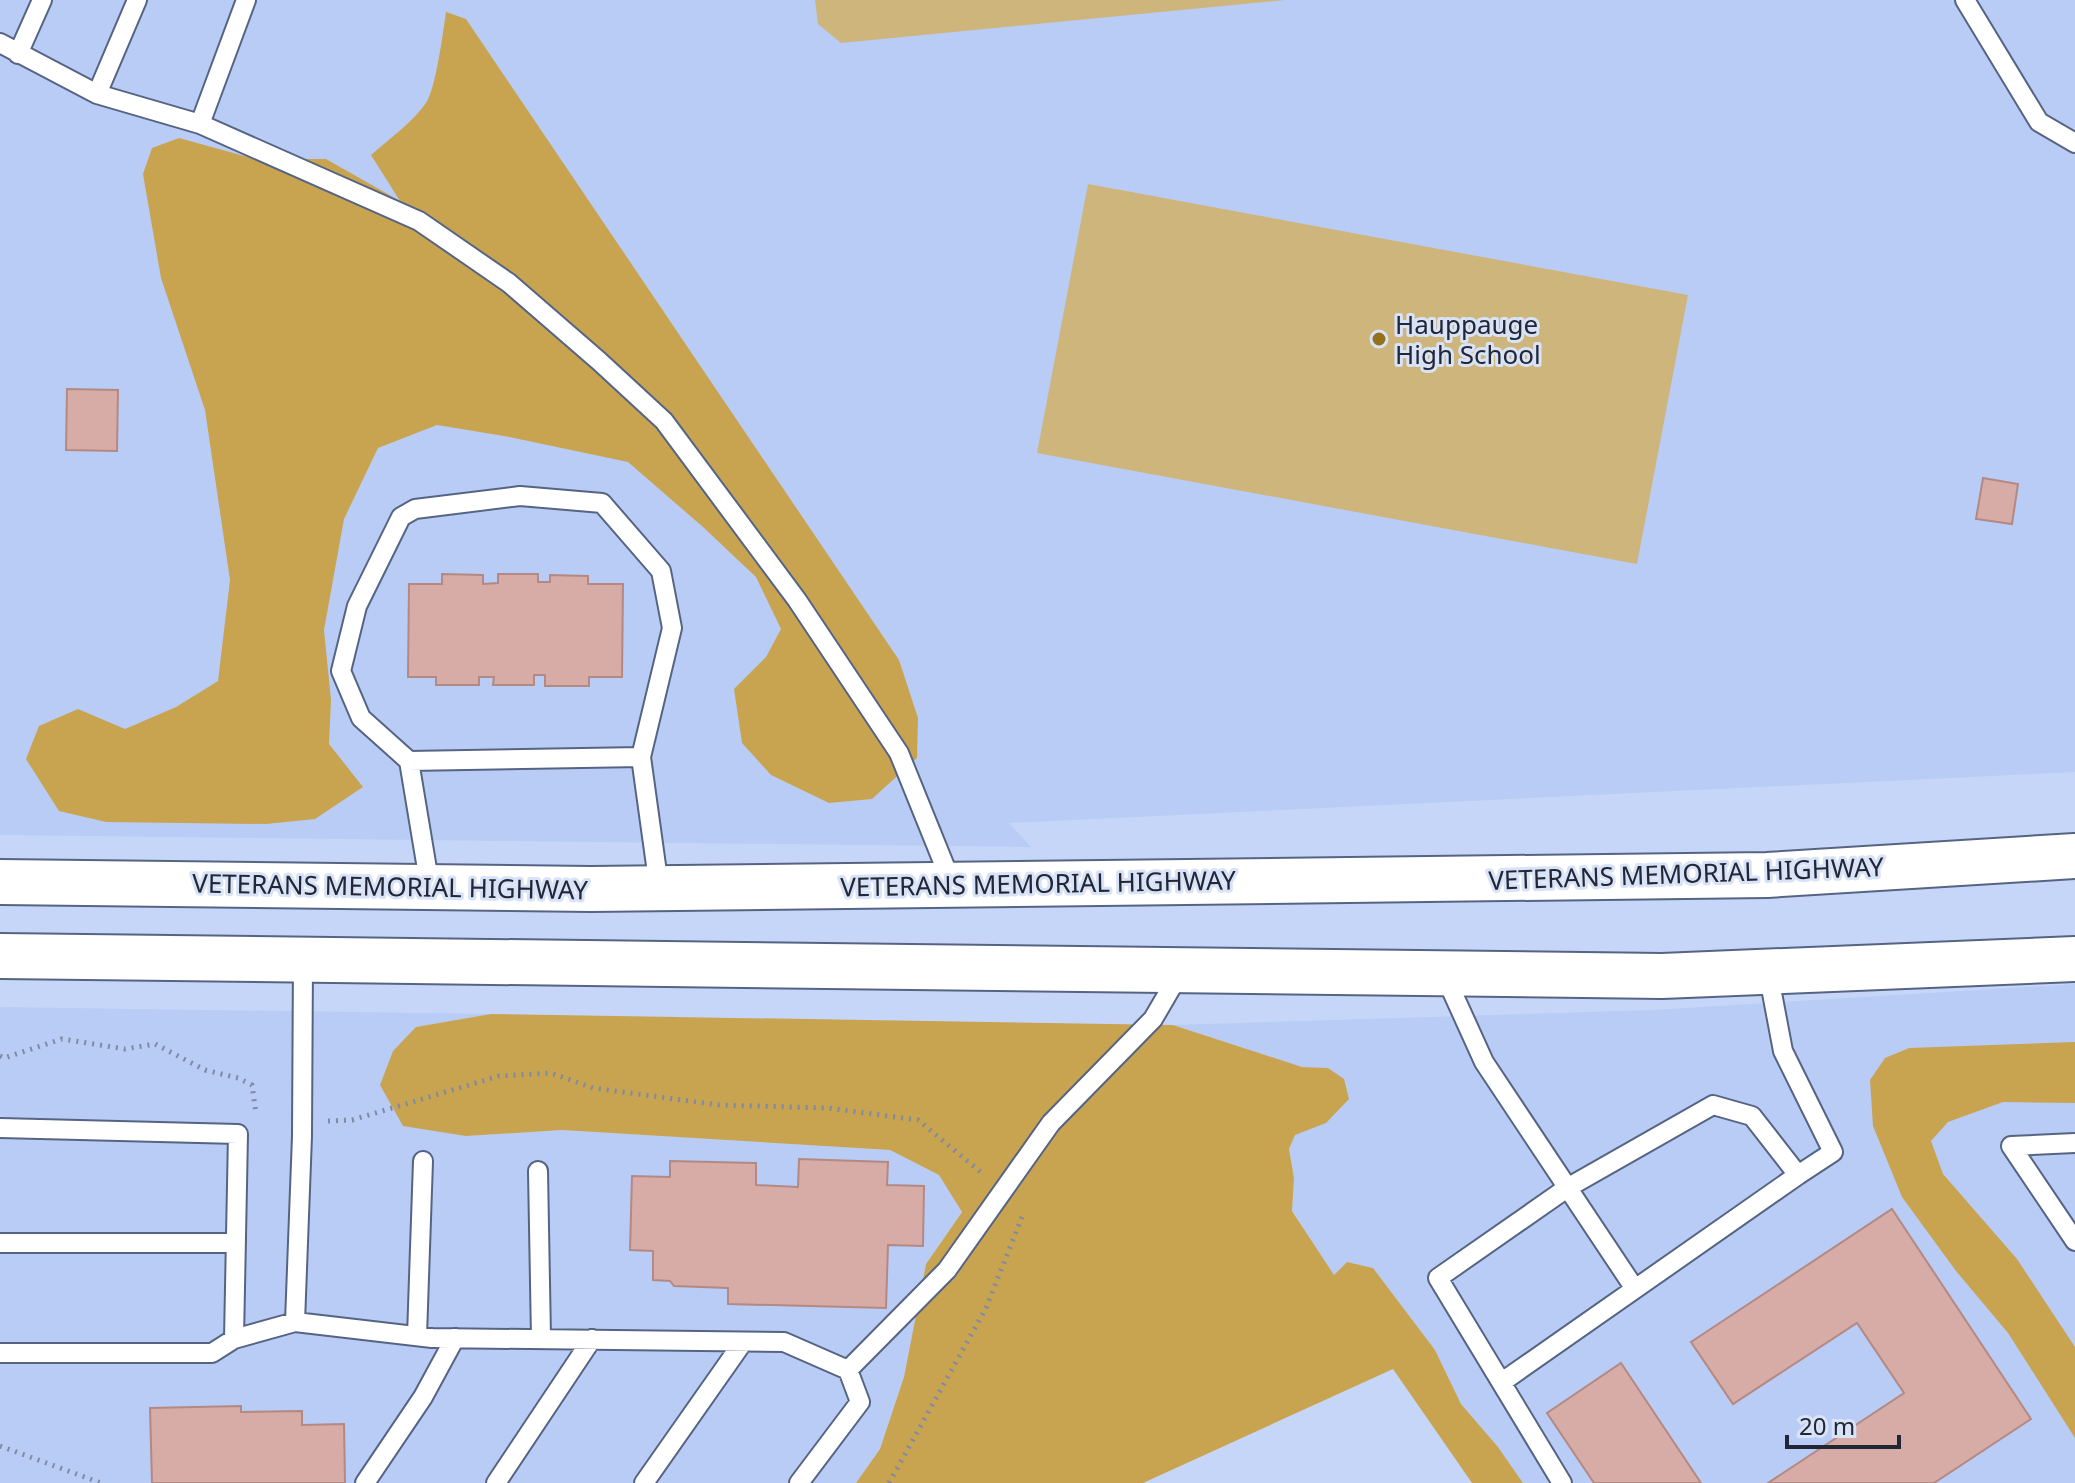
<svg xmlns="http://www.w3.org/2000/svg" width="2075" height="1483" font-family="'Noto Sans',sans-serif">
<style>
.built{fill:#b9ccf6}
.green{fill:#ceb57b}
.forest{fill:#c8a451}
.building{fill:#d7aba6;stroke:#b38984;stroke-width:2}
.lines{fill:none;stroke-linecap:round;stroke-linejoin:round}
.lane-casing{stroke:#566483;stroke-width:22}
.highway-casing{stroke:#566483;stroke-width:48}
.path{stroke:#7f8aa4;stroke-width:5;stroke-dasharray:2 6;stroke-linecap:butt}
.lane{stroke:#fff;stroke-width:18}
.highway{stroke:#fff;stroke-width:44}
.poi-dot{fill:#937219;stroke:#d9e3f8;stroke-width:3}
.labels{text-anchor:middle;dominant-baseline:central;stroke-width:6;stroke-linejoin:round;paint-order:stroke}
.poi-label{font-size:26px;fill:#212734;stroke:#d9e3f8;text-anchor:start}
.street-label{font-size:26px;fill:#212734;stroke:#d9e3f8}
</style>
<rect width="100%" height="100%" fill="#c6d6f9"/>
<path class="built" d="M0,0H2075V772L1009,823L1031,847L0,835Z
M2075,984V1483H1523L1498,1447L1461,1404L1435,1350L1373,1268L1347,1262L1334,1276L1292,1210L1294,1178L1289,1149L1295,1134L1326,1123L1328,1068L1302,1067L1173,1025L1653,1010Z
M0,1007L491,1014L417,1027L466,1136L562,1130L890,1150L939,1175L962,1211L926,1264L904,1377L880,1449L856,1483H0Z"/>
<path class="green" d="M815,0H1285L841,43L818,24Z
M1088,184L1688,295L1637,564L1037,453Z"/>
<path class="forest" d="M446,12L466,19L899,660L918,718L917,758L872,799L829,803L771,775L742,743L734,689L766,657L781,629L756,577L703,527L628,462L504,436L437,425L378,448L344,519L324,630L331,700L329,744L363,787L315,819L266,824L106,822L59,811L26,759L39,726L78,709L125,729L176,707L218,681L230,580L205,410L161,278L143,174L152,148L179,138L255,159H326L400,201L371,155C389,139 412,123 426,103C436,88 443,32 446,12Z
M491,1014L1173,1025L1302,1067L1328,1068L1344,1079L1349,1099L1326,1123L1295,1135L1289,1149L1294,1178L1292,1211L1334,1275L1347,1262L1373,1268L1435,1350L1461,1404L1498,1447L1523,1483H1472L1393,1369L1143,1483H856L880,1449L904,1377L926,1264L962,1212L939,1175L890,1150L562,1130L466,1136L403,1126L380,1085L393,1051L416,1027Z
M2075,1042V1103L2003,1102L1948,1122L1931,1141L1943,1174L2017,1259L2075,1347V1438L2008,1333L1956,1271L1902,1197L1873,1126L1870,1080L1885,1058L1909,1048Z"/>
<path class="building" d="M67,389L118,390L117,451L66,450Z
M1983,478L2018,484L2012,524L1976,519Z
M442,574L483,575V584L498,583V574H538V582H550V575L588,576V584H623L622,677H589V686H545V675H534V685H493L494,677H479V685H436V677H408L409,584H442Z
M799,1159L888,1162L887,1185L924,1186L923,1246L888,1245L886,1308L728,1304V1288L674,1286L670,1281L653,1280V1251L630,1250L632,1176L670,1177V1161L756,1163V1185L798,1187Z
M1892,1209L2031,1419L1934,1483H1768L1904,1393L1857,1323L1733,1404L1691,1342Z
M1621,1363L1701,1483H1594L1547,1413Z
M241,1406V1412L302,1411V1425L344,1424L345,1483H152L150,1408Z"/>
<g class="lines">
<defs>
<path id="lane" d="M1965,0L2039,122L2075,143
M0,43L97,94L200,124L419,221L509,283L599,361L664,421L797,600L899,753L952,884
M18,54L42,0
M97,94L137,0
M200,124L246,0
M409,761L641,757
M430,887L409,761L361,718L341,671L357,606L401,517L415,509L520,496L602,503L661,571L672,628L641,757L659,887
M303,960L302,1136L295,1322L432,1338L784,1342L848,1370L860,1402L799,1483
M1768,972L1783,1051L1833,1152L1798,1175
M1445,976L1484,1062L1635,1289
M0,1128L238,1134L234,1339
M2075,1143L2011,1146L2075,1241
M538,1171L541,1338
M0,1243H236
M417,1336L423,1161
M0,1353H212L234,1339L295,1322
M848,1370L947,1270L1051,1123L1153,1019L1181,971
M1502,1382L1798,1175L1752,1116L1713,1105L1567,1188L1438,1278L1562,1483
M365,1483L423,1397L455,1338
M496,1483L592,1339
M644,1483L743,1342"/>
<path id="highway" d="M0,882L591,889L1767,875L2075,856
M0,956L1662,976L2075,959"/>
</defs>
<use href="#lane" class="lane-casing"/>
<use href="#highway" class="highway-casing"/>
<path class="path" d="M0,1056L4,1058L62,1039L125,1049L155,1044L205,1070L238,1078L252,1085L256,1114
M328,1121L352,1120L499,1076L551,1073L593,1088L719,1105L828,1108L918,1120L983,1174
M0,1446L101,1483
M889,1483L986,1308L1024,1212"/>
<use href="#lane" class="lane"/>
<use href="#highway" class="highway"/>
</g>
<circle class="poi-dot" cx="1379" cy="339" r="8"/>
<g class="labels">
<g class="poi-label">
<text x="1395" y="324">Hauppauge<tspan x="1395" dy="30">High School</tspan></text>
</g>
<g class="street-label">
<text transform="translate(1686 873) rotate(-2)">VETERANS MEMORIAL HIGHWAY</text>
<text transform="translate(1038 883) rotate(-1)">VETERANS MEMORIAL HIGHWAY</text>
<text transform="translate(390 886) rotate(1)">VETERANS MEMORIAL HIGHWAY</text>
</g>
</g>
<path d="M1787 1435v12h112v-12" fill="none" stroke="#212734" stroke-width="4"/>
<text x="1799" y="1435" font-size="24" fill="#212734" stroke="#d9e3f8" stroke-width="6" paint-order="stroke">20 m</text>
</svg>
